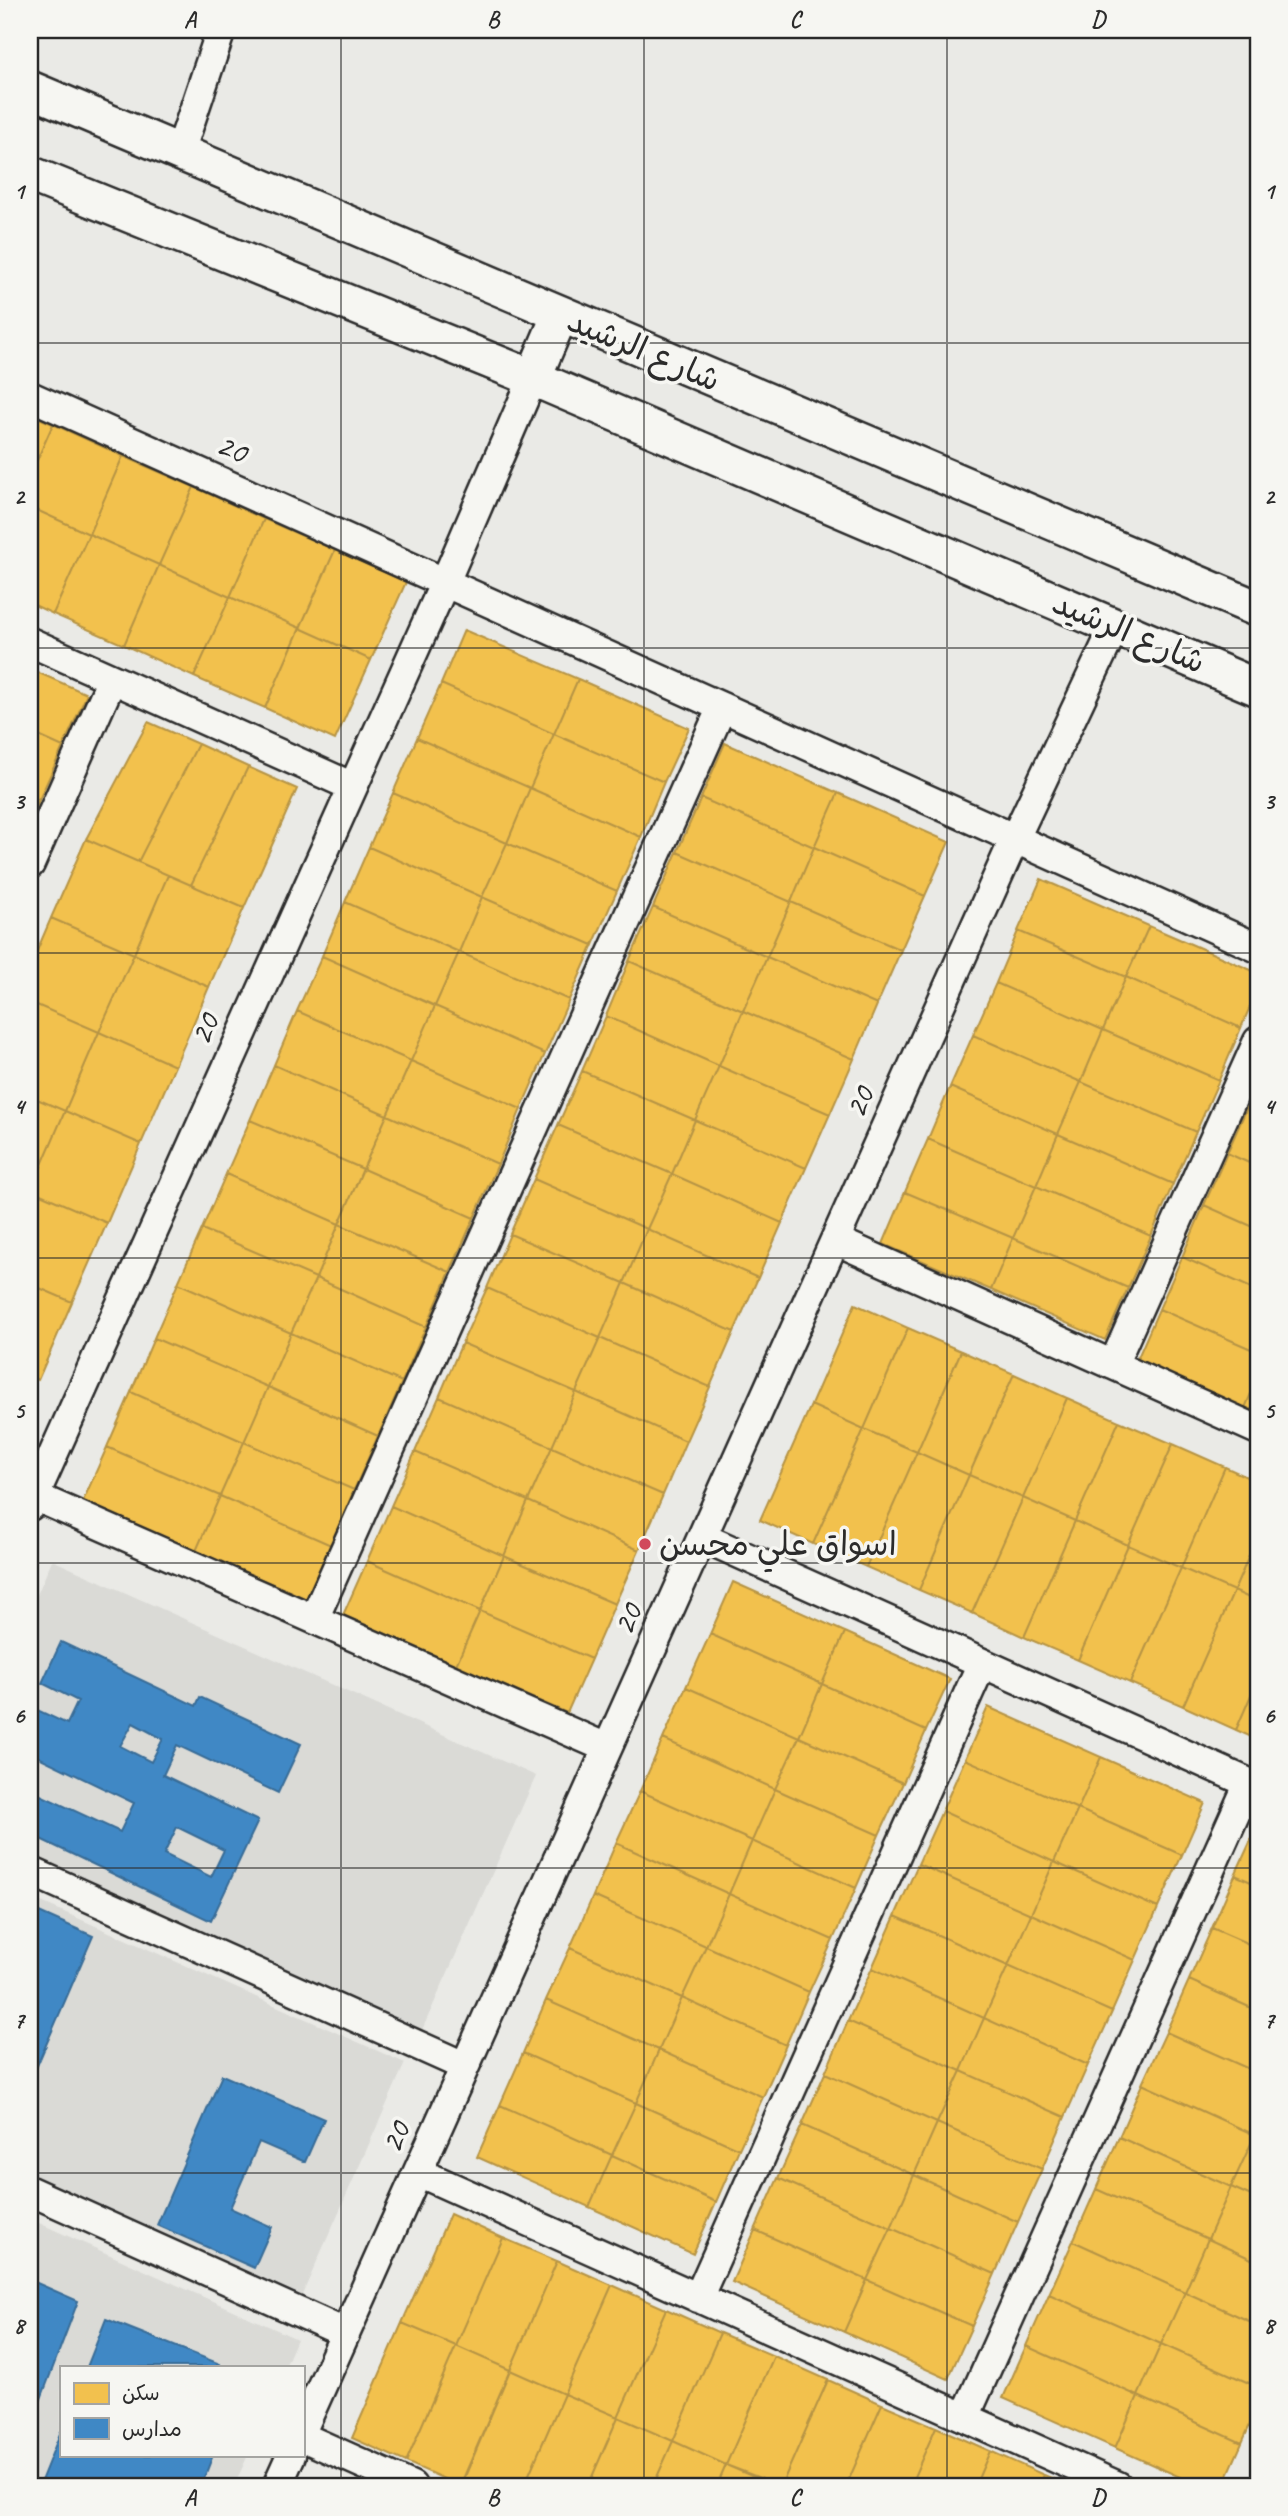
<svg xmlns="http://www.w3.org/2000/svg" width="1288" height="2516" font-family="Caveat,'Playpen Sans Arabic',sans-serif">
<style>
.built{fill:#dadad6}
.homes{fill:#f2c14e;stroke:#b69444;stroke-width:2}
.schools{fill:#3f88c5;stroke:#396c97;stroke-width:2;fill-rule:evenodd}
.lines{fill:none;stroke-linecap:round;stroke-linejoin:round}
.minor-casing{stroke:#2b2b2b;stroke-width:33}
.tertiary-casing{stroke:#2b2b2b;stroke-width:40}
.minor{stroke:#f6f6f2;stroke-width:28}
.tertiary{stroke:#f6f6f2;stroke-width:35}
.grid{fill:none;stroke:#2b2b2b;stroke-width:2;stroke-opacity:0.55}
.poi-dot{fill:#d1495b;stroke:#f6f6f2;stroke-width:2.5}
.labels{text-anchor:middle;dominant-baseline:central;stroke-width:7;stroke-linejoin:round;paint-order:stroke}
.street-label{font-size:33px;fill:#2b2b2b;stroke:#f6f6f2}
.poi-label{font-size:33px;fill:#2b2b2b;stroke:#f6f6f2;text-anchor:start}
.neatline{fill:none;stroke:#2b2b2b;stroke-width:2.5}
.grid-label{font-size:23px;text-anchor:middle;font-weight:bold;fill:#2b2b2b}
</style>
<rect width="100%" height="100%" fill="#eaeae6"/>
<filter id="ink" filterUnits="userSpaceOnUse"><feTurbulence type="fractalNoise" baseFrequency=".0143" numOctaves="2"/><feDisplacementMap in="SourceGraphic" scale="14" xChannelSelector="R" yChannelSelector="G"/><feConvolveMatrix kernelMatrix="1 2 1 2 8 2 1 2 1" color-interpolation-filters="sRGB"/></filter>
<g filter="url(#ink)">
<path class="built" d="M52,1560L536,1776L422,2030L30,1855V1611Z
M30,1897L405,2063L302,2295L30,2174Z
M30,2219L297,2339L285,2367H61V2455H248L234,2486H30Z"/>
<path class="homes" d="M30,414L53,424L30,476Z
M53,424L123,456L89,534L30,507V476Z
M123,456L194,487L159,565L89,534Z
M194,487L264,519L230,597L159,565Z
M30,507L89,534L53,614L30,603Z
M264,519L335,550L300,628L230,597Z
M89,534L159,565L124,645L53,614Z
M335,550L406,582L371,660L300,628Z
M159,565L230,597L194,677L124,645Z
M230,597L300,628L265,708L194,677Z
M300,628L371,660L335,740L265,708Z
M464,630L578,679L554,734L441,684Z
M30,669L87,694L63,747L30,732Z
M578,679L689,728L664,782L554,734Z
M441,684L554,734L530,788L417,738Z
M148,722L198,744L138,862L86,839Z
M30,732L63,747L39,800L30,796Z
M554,734L664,782L641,837L530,788Z
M417,738L530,788L507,843L393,793Z
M725,743L838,793L814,847L701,798Z
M198,744L248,767L191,885L138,862Z
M248,767L297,789L244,908L191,885Z
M530,788L641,837L617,891L507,843Z
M393,793L507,843L482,897L369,847Z
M838,793L949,842L925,896L814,847Z
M30,796L39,800L30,822Z
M701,798L814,847L791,902L677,852Z
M86,839L168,875L134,954L51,918Z
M507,843L617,891L593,945L482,897Z
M369,847L482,897L459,952L345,902Z
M814,847L925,896L901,950L791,902Z
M677,852L791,902L767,957L653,907Z
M168,875L244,908L209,987L134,954Z
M1041,879L1149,926L1126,977L1018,931Z
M482,897L593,945L569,1000L459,952Z
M345,902L459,952L435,1006L322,956Z
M791,902L901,950L877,1005L767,957Z
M653,907L767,957L743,1011L629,961Z
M51,918L134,954L99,1032L30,1002V967Z
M1149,926L1258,973V988L1241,1028L1126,977Z
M1018,931L1126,977L1103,1030L996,983Z
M459,952L569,1000L545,1054L435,1006Z
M134,954L209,987L175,1066L99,1032Z
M322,956L435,1006L411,1061L297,1011Z
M767,957L877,1005L854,1059L743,1011Z
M629,961L743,1011L719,1066L606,1016Z
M1126,977L1241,1028L1219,1080L1103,1030Z
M996,983L1103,1030L1081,1082L973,1035Z
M30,1002L99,1032L65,1111L30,1096Z
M435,1006L545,1054L521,1109L411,1061Z
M297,1011L411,1061L387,1115L274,1065Z
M743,1011L854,1059L830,1114L719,1066Z
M606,1016L719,1066L695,1120L582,1071Z
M1103,1030L1219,1080L1196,1132L1081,1082Z
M99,1032L175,1066L141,1144L65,1111Z
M973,1035L1081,1082L1058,1134L950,1087Z
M411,1061L521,1109L498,1164L387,1115Z
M274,1065L387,1115L363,1169L250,1120Z
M719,1066L830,1114L806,1168L695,1120Z
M582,1071L695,1120L672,1174L558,1125Z
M1081,1082L1196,1132L1173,1184L1058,1134Z
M950,1087L1058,1134L1036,1186L928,1139Z
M30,1096L65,1111L31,1190H30Z
M1250,1101L1258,1105V1167L1227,1153Z
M65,1111L141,1144L107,1223L31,1190Z
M387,1115L498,1164L474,1218L363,1169Z
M250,1120L363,1169L339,1224L226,1174Z
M695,1120L806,1168L782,1223L672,1174Z
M558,1125L672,1174L647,1229L534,1179Z
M1058,1134L1173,1184L1151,1236L1036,1186Z
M928,1139L1036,1186L1013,1238L905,1192Z
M1227,1153L1258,1167V1229L1204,1205Z
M363,1169L474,1218L450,1272L339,1224Z
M226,1174L339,1224L316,1278L202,1229Z
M672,1174L782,1223L758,1278L647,1229Z
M534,1179L647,1229L624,1283L510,1234Z
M1036,1186L1151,1236L1128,1288L1013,1238Z
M31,1190L107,1223L72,1302L30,1284Z
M905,1192L1013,1238L991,1290L883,1244Z
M1204,1205L1258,1229V1291L1182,1257Z
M339,1224L450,1272L426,1327L316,1278Z
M202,1229L316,1278L291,1333L178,1283Z
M647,1229L758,1278L734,1332L624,1283Z
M510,1234L624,1283L600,1338L487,1288Z
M1013,1238L1128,1288L1105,1340L991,1290Z
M1182,1257L1258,1291V1352L1159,1309Z
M316,1278L426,1327L402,1382L291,1333Z
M178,1283L291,1333L268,1387L154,1338Z
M624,1283L734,1332L710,1387L600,1338Z
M30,1284L72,1302L38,1380L30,1377Z
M487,1288L600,1338L576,1392L462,1343Z
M855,1304L908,1328L864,1429L811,1405Z
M1159,1309L1258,1352V1377L1245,1408L1136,1362Z
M908,1328L961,1351L917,1452L864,1429Z
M291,1333L402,1382L378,1436L268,1387Z
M154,1338L268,1387L244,1442L131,1392Z
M600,1338L710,1387L686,1441L576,1392Z
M462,1343L576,1392L552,1447L439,1397Z
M961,1351L1014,1374L969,1475L917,1452Z
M1014,1374L1067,1398L1023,1498L969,1475Z
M1258,1377V1414L1245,1408Z
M268,1387L378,1436L354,1490L244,1442Z
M131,1392L244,1442L220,1496L107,1447Z
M576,1392L686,1441L663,1495L552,1447Z
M439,1397L552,1447L528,1501L415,1452Z
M1067,1398L1119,1421L1075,1521L1023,1498Z
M811,1405L864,1429L813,1544L760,1520Z
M1119,1421L1173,1444L1128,1545L1075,1521Z
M864,1429L917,1452L866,1567L813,1544Z
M244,1442L354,1490L331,1545L220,1496Z
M1173,1444L1225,1467L1181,1568L1128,1545Z
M107,1447L220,1496L196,1551L83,1501Z
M552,1447L663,1495L639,1550L528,1501Z
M415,1452L528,1501L504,1556L391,1506Z
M917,1452L969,1475L919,1590L866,1567Z
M1225,1467L1258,1482V1535L1234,1591L1181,1568Z
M969,1475L1023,1498L972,1613L919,1590Z
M220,1496L331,1545L307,1599L196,1551Z
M1023,1498L1075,1521L1024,1637L972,1613Z
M528,1501L639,1550L615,1604L504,1556Z
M391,1506L504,1556L480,1611L367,1561Z
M1075,1521L1128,1545L1078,1660L1024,1637Z
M1258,1535V1602L1234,1591Z
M1128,1545L1181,1568L1130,1683L1078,1660Z
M504,1556L615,1604L591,1659L480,1611Z
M367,1561L480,1611L456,1665L343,1615Z
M1181,1568L1234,1591L1183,1706L1130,1683Z
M733,1582L845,1632L822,1684L710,1634Z
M1234,1591L1258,1602V1679L1236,1730L1183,1706Z
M480,1611L591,1659L567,1713L456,1665Z
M845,1632L950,1679L926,1731L822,1684Z
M710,1634L822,1684L799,1737L686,1687Z
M1258,1679V1740L1236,1730Z
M822,1684L926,1731L903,1783L799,1737Z
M686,1687L799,1737L775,1789L663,1739Z
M988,1707L1101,1757L1078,1809L965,1759Z
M799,1737L903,1783L879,1835L775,1789Z
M663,1739L775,1789L752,1841L640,1791Z
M1101,1757L1205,1803L1182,1855L1078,1809Z
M965,1759L1078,1809L1054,1862L942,1811Z
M775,1789L879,1835L856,1888L752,1841Z
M640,1791L752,1841L729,1894L616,1843Z
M1078,1809L1182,1855L1158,1908L1054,1862Z
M942,1811L1054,1862L1031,1914L918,1864Z
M1258,1825V1885L1235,1875Z
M752,1841L856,1888L833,1940L729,1894Z
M616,1843L729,1894L706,1946L593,1896Z
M1054,1862L1158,1908L1135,1960L1031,1914Z
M918,1864L1031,1914L1008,1966L895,1916Z
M1235,1875L1258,1885V1948L1212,1928Z
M729,1894L833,1940L809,1992L706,1946Z
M593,1896L706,1946L682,1998L570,1948Z
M1031,1914L1135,1960L1112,2012L1008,1966Z
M895,1916L1008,1966L984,2018L872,1968Z
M1212,1928L1258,1948V2011L1189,1980Z
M706,1946L809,1992L786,2045L682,1998Z
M570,1948L682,1998L659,2050L546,2000Z
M1008,1966L1112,2012L1088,2065L984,2018Z
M872,1968L984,2018L961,2071L848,2021Z
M1189,1980L1258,2011V2073L1166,2032Z
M682,1998L786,2045L763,2097L659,2050Z
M546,2000L659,2050L636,2103L523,2053Z
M984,2018L1088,2065L1065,2117L961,2071Z
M848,2021L961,2071L937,2123L825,2073Z
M1166,2032L1258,2073V2127L1255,2135L1142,2084Z
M659,2050L763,2097L739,2149L636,2103Z
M523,2053L636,2103L612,2155L500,2105Z
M961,2071L1065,2117L1042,2169L937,2123Z
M825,2073L937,2123L914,2175L802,2125Z
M1142,2084L1255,2135L1231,2187L1119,2137Z
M636,2103L739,2149L716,2202L612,2155Z
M500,2105L612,2155L589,2207L477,2157Z
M937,2123L1042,2169L1018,2222L914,2175Z
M802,2125L914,2175L891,2228L778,2178Z
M1255,2135L1258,2137V2199L1231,2187Z
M1119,2137L1231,2187L1208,2239L1096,2189Z
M612,2155L716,2202L693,2254L589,2207Z
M914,2175L1018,2222L995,2274L891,2228Z
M778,2178L891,2228L867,2280L755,2230Z
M1231,2187L1258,2199V2262L1208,2239Z
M1096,2189L1208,2239L1185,2292L1073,2241Z
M450,2214L503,2238L456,2346L402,2323Z
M891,2228L995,2274L972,2326L867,2280Z
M755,2230L867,2280L844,2332L732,2282Z
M503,2238L557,2261L510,2370L456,2346Z
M1208,2239L1258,2262V2325L1185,2292Z
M1073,2241L1185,2292L1161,2344L1049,2294Z
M557,2261L612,2285L564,2394L510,2370Z
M867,2280L972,2326L948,2379L844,2332Z
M612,2285L666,2309L618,2417L564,2394Z
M1185,2292L1258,2325V2387L1161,2344Z
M1049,2294L1161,2344L1138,2396L1026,2346Z
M666,2309L720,2333L673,2441L618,2417Z
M402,2323L456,2346L406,2462L352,2438Z
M720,2333L774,2356L726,2465L673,2441Z
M1161,2344L1258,2387V2407L1242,2443L1138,2396Z
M456,2346L510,2370L460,2486L406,2462Z
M1026,2346L1138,2396L1115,2448L1003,2398Z
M774,2356L828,2380L781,2486L726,2465Z
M510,2370L564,2394L524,2486H461Z
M828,2380L882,2404L846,2486H781Z
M564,2394L618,2417L588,2486H524Z
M1138,2396L1242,2443L1223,2486H1200L1115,2448Z
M882,2404L936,2427L910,2486H846Z
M618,2417L673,2441L653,2486H588Z
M936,2427L990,2451L975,2486H910Z
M673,2441L726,2465L717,2486H653Z
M990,2451L1044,2475L1039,2486H975Z
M726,2465L775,2486H717Z
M1044,2475L1070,2486H1039Z"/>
<path class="schools" d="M61,1642L196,1706L200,1697L301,1744L278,1793L177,1745L163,1775L258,1821L211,1921L30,1834V1790L120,1832L134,1803L30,1753L31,1707L67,1724L78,1701L42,1683ZM133,1723L163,1739L151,1762L120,1746ZM177,1827L224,1850L211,1877L164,1854Z
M30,1908L93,1936L30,2082Z
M222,2075L324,2119L305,2162L259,2142L230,2208L272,2227L254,2268L157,2225Z
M30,2280L78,2301L30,2428Z
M106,2319L220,2364L219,2367H87Z
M61,2431V2455H213L201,2486H39Z"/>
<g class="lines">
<defs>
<path id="minor" d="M180,152L221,30
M30,396L1258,948
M30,642L351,786
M30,864L112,679
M835,1240L1258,1430
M1113,1365L1258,1041
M34,1496L607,1748
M30,1506L445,582L533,378
M702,1537L1258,1787
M314,1619L722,707
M30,1871L464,2066
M418,2172L1118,2486
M30,2191L345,2333
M698,2298L982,1663
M965,2417L1249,1783
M303,2428L1015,838L1115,626
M303,2437L412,2486
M277,2486L291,2455"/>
<path id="tertiary" d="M30,89L1258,609
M30,174L533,378L1258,688
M533,378L560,315"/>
</defs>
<use href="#minor" class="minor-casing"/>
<use href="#tertiary" class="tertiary-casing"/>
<use href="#minor" class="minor"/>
<use href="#tertiary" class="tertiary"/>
</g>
</g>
<path class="grid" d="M341,30V2486M644,30V2486M947,30V2486M30,343H1258M30,648H1258M30,953H1258M30,1258H1258M30,1563H1258M30,1868H1258M30,2173H1258"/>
<circle class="poi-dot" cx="645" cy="1544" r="7"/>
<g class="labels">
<g class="street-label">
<text transform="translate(644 350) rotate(23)">شارع الرشيد</text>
<text transform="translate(232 448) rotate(24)">20</text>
<text transform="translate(1129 632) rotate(23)">شارع الرشيد</text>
<text transform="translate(204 1029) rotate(-66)">20</text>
<text transform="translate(859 1102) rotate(-66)">20</text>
<text transform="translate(627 1619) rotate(-66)">20</text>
<text transform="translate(395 2137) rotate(-66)">20</text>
</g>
<g class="poi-label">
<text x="659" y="1544">اسواق علي محسن</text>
</g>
</g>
<rect width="1288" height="2516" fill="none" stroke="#f6f6f2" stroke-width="77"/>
<rect x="60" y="2366" width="245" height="91" fill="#f6f6f2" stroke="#a5a5a2" stroke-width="2"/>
<rect x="74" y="2383" width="35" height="21" fill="#f2c14e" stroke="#a5a5a2" stroke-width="2"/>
<text x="122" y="2400" font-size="21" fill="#2b2b2b">سكن</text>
<rect x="74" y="2418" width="35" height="21" fill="#3f88c5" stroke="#a5a5a2" stroke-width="2"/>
<text x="122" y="2436" font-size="21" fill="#2b2b2b">مدارس</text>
<rect x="38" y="38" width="1212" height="2440" class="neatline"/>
<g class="grid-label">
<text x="190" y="27">A</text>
<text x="493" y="27">B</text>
<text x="795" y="27">C</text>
<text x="1098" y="27">D</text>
<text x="19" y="199">1</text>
<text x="1269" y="199">1</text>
<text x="19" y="504">2</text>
<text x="1269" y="504">2</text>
<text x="19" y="809">3</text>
<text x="1269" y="809">3</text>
<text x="19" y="1114">4</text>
<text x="1269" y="1114">4</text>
<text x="19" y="1418">5</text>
<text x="1269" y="1418">5</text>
<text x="19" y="1723">6</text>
<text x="1269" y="1723">6</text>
<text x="19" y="2028">7</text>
<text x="1269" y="2028">7</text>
<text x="19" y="2333">8</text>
<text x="1269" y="2333">8</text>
<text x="190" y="2505">A</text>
<text x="493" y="2505">B</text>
<text x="795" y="2505">C</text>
<text x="1098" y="2505">D</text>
</g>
</svg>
